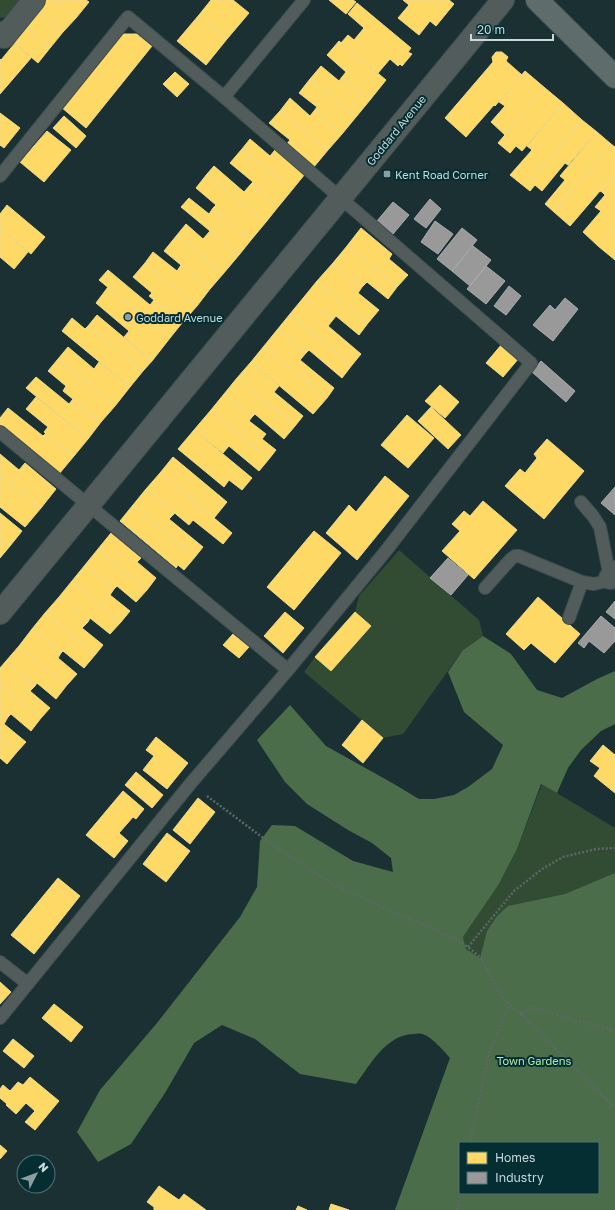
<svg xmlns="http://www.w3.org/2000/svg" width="615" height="1210" font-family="'Golos Text',sans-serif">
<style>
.green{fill:#324b33;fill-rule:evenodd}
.forest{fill:#4b6d49;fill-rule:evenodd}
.homes{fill:#ffd966;stroke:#eeda8a}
.industry{fill:#999;stroke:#a7adae}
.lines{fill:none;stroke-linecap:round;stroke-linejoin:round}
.service-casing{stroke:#3c4d4f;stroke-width:14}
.minor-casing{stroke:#3c4d4f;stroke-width:24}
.primary-casing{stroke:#3c4d4f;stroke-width:24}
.path{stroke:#5c6868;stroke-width:2.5;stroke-dasharray:2 2;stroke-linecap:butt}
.service{stroke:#525d5b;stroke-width:12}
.minor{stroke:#525d5b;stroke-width:22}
.primary{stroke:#5f6d6a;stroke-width:22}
.poi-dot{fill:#8b9fa2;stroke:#052e32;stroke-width:1.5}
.labels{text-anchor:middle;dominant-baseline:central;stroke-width:4;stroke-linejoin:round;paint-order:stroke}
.street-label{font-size:11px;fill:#c7dbde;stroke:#052e32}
.poi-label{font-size:11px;fill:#c7dbde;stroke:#052e32;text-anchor:start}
.park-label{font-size:11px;fill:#b2ecaa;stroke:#052e32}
</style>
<rect width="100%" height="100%" fill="#1b3032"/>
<path class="green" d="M0,0H23C16,7 10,18 0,18Z
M399,550L479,620L483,636L463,650L403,734L383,738L304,672L315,657L331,671L371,626L355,612L359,596Z
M542,784L615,828V1210H395L450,1058L480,958L466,949L463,937L499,884L517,849ZM460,1143H598V1193H460Z"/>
<path class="forest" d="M483,636L511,654L537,690L562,698L597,679L615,671V724L601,731L581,750L568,768L557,793L541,784L517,849L499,884L463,937L466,949L480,958L487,931L497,916L508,906L565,894L615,873V1210H395L450,1058C444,1051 431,1036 422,1034C420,1033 416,1034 413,1034C386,1035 370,1065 356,1084L300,1074L255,1039L222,1025L194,1043L165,1093L131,1144L98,1162L77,1132L100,1090L157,1023L240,917L257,887L260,841L272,825L295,826L353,861L393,872L391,858L372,843L348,830L307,804L285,782L257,740L290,705L326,746L394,784L419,799H434L454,795L468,787L492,769L503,745L464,712L448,672L463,650ZM460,1143H598V1193H460Z"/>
<path class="homes" d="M42,0H56L76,18L63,32L35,8Z
M56,0H86L89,2L76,18Z
M211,0H233L249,13L227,39L199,15Z
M329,0H353L356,2L346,14Z
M403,0H449L454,4L436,26L430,21L419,35L398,18L409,5Z
M357,3L411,48L408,52L412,54L402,66L400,64L398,66L390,59L378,73L341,43L348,35L354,40L364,28L348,14Z
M35,8L63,32L50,48L22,23Z
M199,15L227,39L206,65L177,41Z
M22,23L50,48L38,63L9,38Z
M120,34H137L152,46L86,128L61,107Z
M339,41L386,80L370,100L342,77L346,72L327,55Z
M15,43L31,58L0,94V59L1,60Z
M496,52H502L508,57L506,61L522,75L495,106L494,105L466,137L445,118L493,62L492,57Z
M321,66L339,81L342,77L370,100L356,117L310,79Z
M525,71L545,88L505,135L491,122L505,106L499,102Z
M175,72L189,84L177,97L163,84Z
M310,79L356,117L342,134L314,111L317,107L299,93Z
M545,88L563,103L522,151L516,146L510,153L498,143Z
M290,98L310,116L314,111L342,134L328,150L280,111Z
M563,103L582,120L525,187L510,175L532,150L527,146Z
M280,111L328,150L313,168L286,145L290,140L269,123Z
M0,113L20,128L4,148L0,145Z
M64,116L86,136L76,148L53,128Z
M582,120L597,132L568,165L565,163L542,191L535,185L530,191L525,187Z
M47,131L71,150L44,182L20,162Z
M597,132L611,144L554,212L545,204L565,180L560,176Z
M250,139L270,156L275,150L305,174L292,190L242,149Z
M611,144L615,147V176L602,192L600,191L570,226L554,212Z
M242,149L292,190L278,207L251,184L253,182L230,163Z
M214,166L244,192L251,184L278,207L266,222L207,174Z
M207,174L266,222L251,240L213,208L216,205L196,188Z
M615,176V226L598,246L583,232L601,211L595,207L605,195L602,192Z
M189,198L209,214L213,208L251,240L239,255L181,207Z
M7,205L45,237L31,254L0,228V214Z
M186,224L203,239L210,231L239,255L223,274L177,235Z
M615,226V260L598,246Z
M0,228L28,252L14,269L0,257Z
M361,228L392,254L389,259L408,275L397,287L347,246Z
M177,235L223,274L210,289L164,251Z
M347,246L397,287L388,299L367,282L362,287L333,263Z
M153,252L177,271L181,265L210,289L197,306L145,263Z
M145,263L197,306L182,323L149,296L152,293L133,277Z
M333,263L362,287L358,293L379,310L368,323L317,281Z
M108,270L150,305L154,300L182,323L170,338L99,280Z
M317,281L368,323L359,335L336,316L332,321L304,297Z
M108,287L170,338L152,361L124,337L129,331L96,303Z
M304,297L332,321L328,326L361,354L352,365L290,314Z
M290,314L352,365L342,378L309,350L306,353L277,330Z
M97,315L152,361L143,371L88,326Z
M72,318L85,329L88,326L143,371L130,387L62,331Z
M277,330L306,353L300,360L334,388L327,398L264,346Z
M502,344L519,358L503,377L486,363Z
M264,346L327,398L313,414L251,362Z
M68,347L94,369L99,362L130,387L115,406L58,359Z
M58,359L115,406L101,422L63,391L66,386L48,371Z
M251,362L279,386L274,392L303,416L295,426L237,378Z
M36,377L69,404L73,399L101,422L88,439L26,388Z
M237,378L295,426L284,439L255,414L252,417L224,394Z
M440,385L459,402L445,418L425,401Z
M224,394L252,417L249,421L266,434L262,439L276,450L269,459L211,410Z
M36,397L88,439L74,456L44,432L48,427L26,409Z
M431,407L461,435L448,449L418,421Z
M8,408L43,436L46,433L74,456L59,474L0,425V418Z
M211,410L269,459L259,471L229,446L223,453L194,430Z
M407,415L434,438L408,468L381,445Z
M194,430L252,478L242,490L229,480L224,487L178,449Z
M547,439L584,471L544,519L505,486L520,469L525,473L537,458L534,454Z
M0,454L19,470L25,463L56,489L41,508L0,474Z
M173,457L227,502L214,518L160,473Z
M160,473L232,533L223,544L193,520L189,525L146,489Z
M0,474L41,508L25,527L0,507Z
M385,476L409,496L357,560L326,533L349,505L356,512Z
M146,489L175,513L169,519L203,547L195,557L133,505Z
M483,501L517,530L474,579L442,551L460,531L452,524L464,511L470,516Z
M133,505L195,557L184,570L178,565L176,568L120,521Z
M0,513L22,531L10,546L0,539Z
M314,531L341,553L294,610L267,587Z
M111,533L141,558L137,562L156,578L147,590L98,549Z
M0,539L10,546L0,558Z
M98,549L147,590L136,602L117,586L114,589L85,565Z
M85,565L114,589L110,595L130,611L121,622L72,581Z
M72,581L121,622L110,634L90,618L88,622L59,597Z
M59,597L88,622L82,628L103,645L95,655L45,613Z
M538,597L580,634L555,663L531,643L524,650L506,634Z
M285,612L304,628L283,653L264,636Z
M355,612L371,626L331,671L315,657Z
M45,613L95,655L84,668L63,651L61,653L32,629Z
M32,629L61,653L58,658L77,674L67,685L19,646Z
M233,634L249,647L239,658L223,645Z
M19,646L67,685L56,699L37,683L35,686L6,661Z
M6,661L35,686L30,691L50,708L41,718L0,684V668Z
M0,684L41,718L31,731L11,714L8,717L0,710Z
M0,710L8,717L4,724L26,742L17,752L0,737Z
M362,720L383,738L363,763L342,745Z
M0,737L17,752L7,764L0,758Z
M156,737L188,763L167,789L143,770L154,756L146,750Z
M603,745L615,755V793L594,776L600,768L590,761Z
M136,772L163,795L152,808L125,785Z
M123,791L144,809L136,819L133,817L119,833L128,841L114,858L86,835Z
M198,798L215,812L190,844L173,830Z
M167,833L190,851L166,882L143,864Z
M58,878L80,896L34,954L11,935Z
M0,982L11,992L0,1004Z
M54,1004L83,1027L71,1042L42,1018Z
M13,1039L34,1056L24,1068L3,1051Z
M30,1077L59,1101L35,1130L25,1122L35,1111L26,1103L16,1114L6,1105L7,1104L0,1098V1089L3,1085L10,1091L18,1082L23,1085Z
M0,1145L7,1151L0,1159Z
M159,1186L179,1200L184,1194L206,1210H154V1207L147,1202Z
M331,1204L349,1210H329Z
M298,1206L307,1210H296Z"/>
<path class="industry" d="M430,199L441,209L426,228L414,219Z
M393,202L409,215L393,234L377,221Z
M435,221L453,234L438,254L421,242Z
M462,228L477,240L452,271L437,259Z
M473,246L491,260L470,286L452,271Z
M486,266L505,281L486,304L467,289Z
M509,286L521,296L506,315L494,306Z
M565,298L578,309L553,341L533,325L550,305L555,310Z
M541,361L575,391L566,402L532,372Z
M615,487V515L601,503Z
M448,558L468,575L451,595L430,578Z
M615,601V619L606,612Z
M601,616L615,628V641L604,653L589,641L584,648L578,643Z"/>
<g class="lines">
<defs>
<path id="service" d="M224,97L304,0
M0,176L128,17L224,97L531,363L385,552L288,670L191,783L0,1018
M0,432L288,670
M485,588L511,559L515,556H519L582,582L594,584L603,582L610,578L600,527L593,516L581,502
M569,618L582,582
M0,962L28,984"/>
<path id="minor" d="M0,33L4,37L34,0
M610,578L615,572
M0,613L503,0"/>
<path id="primary" d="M537,0L615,77"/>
</defs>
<use href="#service" class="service-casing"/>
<use href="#minor" class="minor-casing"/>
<use href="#primary" class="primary-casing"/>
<path class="path" d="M207,796L274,846L331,883L371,902L454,938L468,947L481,958L500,994L509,1005L521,1014L532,1007L574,1020L615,1030
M468,947L514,891L542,869L563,857L596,849L615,848
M521,1014L615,1108
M470,1143L489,1054L509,1005
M457,1210L461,1193"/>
<use href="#service" class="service"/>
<use href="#minor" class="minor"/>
<use href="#primary" class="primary"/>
</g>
<g class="poi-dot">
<rect x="383" y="170" width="8" height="8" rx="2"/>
<circle cx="128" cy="317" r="4"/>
</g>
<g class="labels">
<g class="street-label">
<text transform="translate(396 130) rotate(-51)">Goddard Avenue</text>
</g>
<g class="poi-label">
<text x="395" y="174">Kent Road Corner</text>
<text x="136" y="317">Goddard Avenue</text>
</g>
<g class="park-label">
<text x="534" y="1060">Town Gardens</text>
</g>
</g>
<rect x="459" y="1142" width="140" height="52" fill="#052e32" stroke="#537377"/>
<rect x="467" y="1152" width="20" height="12" fill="#ffd966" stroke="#537377"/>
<text x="495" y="1162" font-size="12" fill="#c7dbde">Homes</text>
<rect x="467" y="1172" width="20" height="12" fill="#999999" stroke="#537377"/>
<text x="495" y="1182" font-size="12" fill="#c7dbde">Industry</text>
<g transform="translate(36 1174) rotate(48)"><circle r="19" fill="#052e32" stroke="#537377"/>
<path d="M0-3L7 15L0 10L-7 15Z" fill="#8b9fa2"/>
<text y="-6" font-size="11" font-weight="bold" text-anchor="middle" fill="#c7dbde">N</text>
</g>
<path d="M471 34v6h82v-6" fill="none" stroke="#c7dbde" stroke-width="2"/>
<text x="477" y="34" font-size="12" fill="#c7dbde" stroke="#052e32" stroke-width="3" paint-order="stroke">20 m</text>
</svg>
